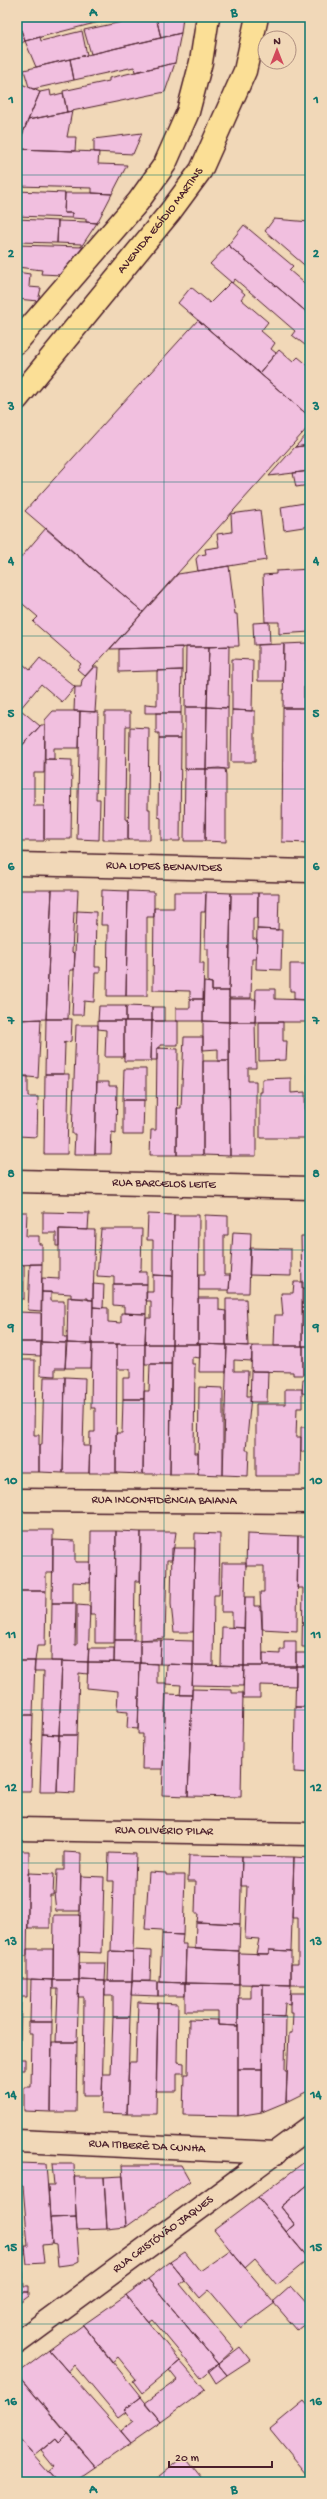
<svg xmlns="http://www.w3.org/2000/svg" width="327" height="2499" font-family="'Gochi Hand',sans-serif">
<style>
.building{fill:#f1bfdf;stroke:#4a1f2b}
.lines{fill:none;stroke-linecap:round;stroke-linejoin:round}
.minor-casing{stroke:#4a1f2b;stroke-width:25}
.major-casing{stroke:#4a1f2b;stroke-width:25}
.minor{stroke:#f1d8b8;stroke-width:22}
.major{stroke:#fbdf96;stroke-width:22}
.grid{fill:none;stroke:#0f766e;stroke-width:1;stroke-opacity:0.55}
.labels{text-anchor:middle;dominant-baseline:central;stroke-width:4;stroke-linejoin:round;paint-order:stroke}
.street-label{font-size:12px;fill:#4a1f2b;stroke:#f1d8b8}
.neatline{fill:none;stroke:#0f766e;stroke-width:1.5}
.grid-label{font-size:13px;text-anchor:middle;font-weight:bold;fill:#0f766e}
</style>
<rect width="100%" height="100%" fill="#f1d8b8"/>
<filter id="ink" filterUnits="userSpaceOnUse"><feTurbulence type="fractalNoise" baseFrequency=".025" numOctaves="2"/><feDisplacementMap in="SourceGraphic" scale="8" xChannelSelector="R" yChannelSelector="G"/><feConvolveMatrix kernelMatrix="1 2 1 2 8 2 1 2 1" color-interpolation-filters="sRGB"/></filter>
<g filter="url(#ink)">
<path class="building" d="M90,17L91,24L25,41L17,19L20,17Z
M90,17H119L91,24Z
M120,17H156L161,38L91,54L84,30L122,22Z
M156,17H183L181,33L161,38Z
M17,19L25,41L17,46Z
M82,31L87,55L36,67L25,41L40,37L41,41Z
M181,33L175,63L135,72L134,67L74,80L70,59Z
M70,59L74,80L33,89L29,87L24,70Z
M175,63L165,92L67,112L63,91L109,81V78Z
M17,82L40,92L17,147Z
M50,90L51,96L63,93L67,112L28,120L40,92Z
M72,111L67,137H76L75,151L17,149L28,120Z
M142,133L133,154L94,152V139Z
M20,149L99,152L98,164L127,165L112,194L92,193V188L17,186V163L20,164Z
M17,191L65,193L64,213H72V218L17,216Z
M65,193H92L112,194L97,223L86,222V219L72,218V213H64Z
M17,219L58,221L57,243L17,242Z
M274,219L310,222V270L265,231Z
M58,221L86,222L97,223L81,247V244L57,243Z
M244,225L293,266L289,270L310,288V315L228,245Z
M17,245L83,247L62,275L41,274L42,270L17,267Z
M228,245L310,315V340L305,345L292,335L295,331L235,279L232,283L210,264Z
M17,272L30,274L29,287L41,288L38,301L17,299Z
M231,282L245,294L241,299L268,322L261,331L275,343L271,349L276,353L259,373L178,303L191,287L210,303Z
M198,320L310,417V425L143,612L25,511Z
M279,350L293,362L298,357L310,367V417L259,373Z
M310,431V445L295,447Z
M310,445V471L269,476L295,447Z
M310,471V485L296,487L293,473Z
M310,502V526L284,530L281,507Z
M260,510L266,560L198,571L196,559L199,555L206,554L205,549L219,547L217,534L232,532L231,514Z
M46,528L143,612L85,676L77,669L81,664L33,622L38,617L17,599V562Z
M229,566L235,614H237L239,646L110,649L178,574Z
M310,569V632L279,634V622H265L263,575L276,574V571Z
M269,622L270,644L254,645L253,623Z
M307,643V687H304V708H283L284,644Z
M284,644L283,681H258V645Z
M229,646L228,708L207,707L209,647Z
M182,647V670L119,672V649Z
M186,647H209L207,707H185Z
M40,658L75,687L62,702L41,684L20,709L17,706V659L30,670Z
M232,659L253,660L252,711L232,710Z
M94,667H98L95,712L74,711L75,687H81L82,680Z
M182,670L181,713H145V704L157,705V671Z
M17,706L21,710L17,715Z
M185,707H207L206,769H185Z
M207,707L228,708V769H206Z
M283,708H309L310,843L282,842Z
M21,710L40,726L17,751V715Z
M232,710L255,711V762H231Z
M53,711H80L79,748H54V759H45V720Z
M80,711L98,712L96,799H100L99,840L77,839Z
M105,712H130V726H126L125,819L128,820V840H103Z
M156,713H181V738H159V733H156Z
M41,725H45L44,773H34V806H44V841H17V751Z
M130,727L149,728L148,809H150V840H128Z
M159,738H181L180,841H161V818L158,817Z
M45,759L72,760L71,839H44Z
M219,768L225,769L226,775V842L205,841L206,769Z
M185,769H206L205,841H184Z
M17,890H52L46,1019L17,1020Z
M52,890H78L77,912H74L72,952L75,953L74,970H70L68,1019H46Z
M102,890L128,891L126,996H107L108,925H101Z
M128,891L154,892V917H147V996H126Z
M174,892H206L205,912H201L200,963H204L203,999H190V991L153,990L154,908H174Z
M206,892L231,893L229,991H212V983L208,982V949H205Z
M231,893H258V918H253V939H257L256,959H252L251,998H229Z
M258,893H279L278,930L257,929Z
M309,894L310,960H308Z
M77,911L96,912L95,967H100V973H95L94,1002L84,1001L83,1015H72Z
M257,929L282,930L281,970L256,969Z
M308,960H310V1022H308Z
M290,964H308V1000L294,999V991H290Z
M204,982L212,983V991H229V1022L203,1021Z
M256,989H275V999L308,1000V1022H255Z
M190,999H203V1021H176V1008H190Z
M229,999H256L255,1022H229Z
M99,1006H126V1021H98Z
M126,1006L152,1007V1021H126Z
M152,1007H164V1021H152Z
M41,1019L38,1078L19,1076L20,1020Z
M46,1019H72L71,1041L63,1043H65L64,1074H45Z
M17,1020H20L19,1076H17Z
M98,1021H124V1057H105L106,1030L98,1029Z
M124,1021H152L151,1061H124Z
M152,1021H178V1045H160V1048H157V1060H151Z
M203,1021L229,1022V1061H218V1049L203,1050Z
M229,1022H255L256,1068H248V1081H256V1156H230Z
M259,1022H283V1041H287L286,1060L259,1061Z
M76,1025H98L95,1154H74L75,1134H72Z
M184,1037H203V1155H177V1108H181Z
M157,1048L178,1049L177,1155H150L151,1130H156Z
M308,1059H310V1081H308Z
M203,1061H229L230,1156L203,1155Z
M124,1069H146V1100H123Z
M45,1074H69L67,1154H44Z
M17,1076H19L18,1136H17Z
M19,1076H28V1097H38L37,1137L18,1136Z
M291,1078V1093L305,1092L306,1138H260V1092H262V1079Z
M97,1082H109V1086H117L116,1133L112,1132L111,1154H95Z
M123,1100H144L143,1135H123Z
M310,1113V1157H308V1132Z
M17,1212H27L26,1236H39V1244H42V1264L17,1265Z
M43,1212L89,1213L88,1230L59,1229V1246H56V1233H43Z
M148,1214L174,1215L173,1276L153,1275V1240H147Z
M174,1215H199L198,1344H172Z
M205,1215L228,1216V1235H224V1275H230L229,1290H199V1274H205Z
M59,1229L95,1230L93,1300H88V1298H71V1294L42,1292V1278L59,1279Z
M101,1229H142L141,1270L138,1272H147V1284H114V1277L97,1276Z
M233,1232L251,1233L249,1293H229Z
M301,1236H310V1289H302Z
M250,1248L291,1249V1276L249,1275Z
M30,1264H42L41,1311L28,1310Z
M17,1265H24V1299H17Z
M153,1275L173,1276L172,1344H145L146,1318H151V1301H146V1292H153Z
M294,1282H303L302,1346H274L275,1315H283L281,1293H293Z
M93,1284L104,1285L103,1308L93,1307Z
M113,1284H147L146,1314L124,1313V1306L113,1305Z
M302,1289H310V1346H302Z
M42,1292H51V1301H64V1337H67V1343L41,1342Z
M68,1297L93,1300L92,1344L67,1343Z
M198,1298H219V1310L226,1311V1345L198,1344Z
M17,1299H20L19,1312L41,1313V1342H17Z
M226,1299H246L248,1346L226,1345Z
M93,1307L108,1308V1322L121,1323V1313L146,1314L145,1344H92Z
M17,1342H41V1356L17,1355Z
M41,1342L66,1343L65,1368H55V1376L40,1375Z
M67,1343L92,1344L91,1368H65Z
M92,1344H117L116,1473H89L90,1432H95V1408H91Z
M117,1344H145L144,1399H123V1378H130V1369H117Z
M145,1344H172L171,1364H145Z
M172,1344H200V1358L192,1357V1364H195L194,1453H198V1474H170Z
M200,1344L227,1345L226,1372H199Z
M227,1345L252,1346V1361L234,1360V1371H248L247,1396H251L246,1450H249L248,1476L223,1475Z
M252,1346H303V1375H293V1372L251,1371Z
M303,1346H310V1374H303Z
M17,1360H35L34,1435H39V1472H17Z
M150,1364H171L170,1474H143L144,1391H149Z
M251,1371H268L267,1402H250Z
M44,1377H65L63,1473L39,1472V1445H42Z
M65,1377L85,1378L83,1446H90L89,1473H63Z
M303,1379H310V1394L302,1393Z
M199,1387L223,1388V1475L198,1474Z
M285,1389H302V1408H297L296,1437H301L300,1476H256V1404H285Z
M123,1399H144L143,1474L116,1473V1433H122Z
M301,1427H310V1452H301Z
M19,1530H53V1573H46V1591H18Z
M91,1531H116L114,1643H95V1615H90Z
M116,1531L141,1532L140,1581H135L134,1640H115Z
M141,1532H176L172,1560H167L165,1638L140,1640Z
M195,1533L220,1534L219,1595H214L213,1665H193Z
M247,1534L298,1536L297,1631L262,1629L260,1592H264V1566H246Z
M298,1536H310V1647H302L303,1588H297Z
M53,1540L75,1541V1562H90V1583L73,1582V1603H52Z
M17,1548H19L17,1661Z
M172,1548H195L193,1632H174L171,1604Z
M222,1563H246L244,1628L232,1627V1612H221Z
M18,1591H46L45,1646H37L35,1661H17Z
M245,1597H254V1606H260V1610H262L263,1666H244Z
M52,1603H76L75,1645H77V1605L90,1606L88,1662L51,1661Z
M222,1627L244,1628V1666L221,1665Z
M115,1640H140V1663L114,1662Z
M140,1640H161L160,1664L140,1663Z
M161,1640L193,1641V1665L160,1664Z
M284,1641H296V1666H263V1653L280,1654V1650H284Z
M89,1648H114V1662H88Z
M296,1653H310V1666H296Z
M17,1661H35L33,1715H17Z
M35,1661H62L59,1735L42,1734L44,1671H34Z
M62,1661L88,1662V1674L79,1673L77,1735H59Z
M88,1662L140,1663L138,1729L127,1728L128,1712L117,1711L118,1691L87,1688Z
M140,1663L157,1664V1683H166L163,1769H142L143,1734H138Z
M167,1664L193,1665L192,1695H180L181,1685L166,1684Z
M193,1665L244,1666L243,1686L192,1685Z
M244,1666H296V1686L260,1685V1698H243Z
M296,1666H310V1707H295Z
M192,1689L232,1690V1693H243L241,1797L188,1796Z
M166,1694L192,1695L188,1796L162,1795Z
M295,1707H310V1773L294,1772Z
M17,1715H33L31,1792H17Z
M42,1734L59,1735L57,1792H40Z
M59,1735H77L75,1793L57,1792Z
M17,1851H29L27,1956H17Z
M64,1852L81,1853L80,1911H56L54,1893H56L57,1870H64Z
M109,1853L136,1854L133,1952L111,1951L113,1881H108Z
M189,1855L242,1856L240,1924L197,1922L198,1914H195L196,1881H188Z
M242,1856L294,1857L291,1951L269,1950V1954H256L259,1939L245,1938L247,1886H241Z
M294,1857L310,1858V1985H291V1964H298V1918H292Z
M149,1872L166,1873V1875H185L183,1935L162,1934V1930L145,1929Z
M28,1873L54,1874L53,1895H50V1928H28Z
M81,1876L104,1877L102,1953L79,1952Z
M54,1915H80L79,1980H53Z
M196,1922L240,1924L239,1951L195,1949Z
M162,1934L183,1935L182,1944H186L185,1983L160,1982Z
M186,1948L239,1951V1984L185,1983Z
M27,1949H53V1980L27,1979Z
M133,1950L151,1951L150,1981H132Z
M269,1950L291,1951V1985L239,1984V1953L269,1954Z
M109,1951L133,1952L132,1981H108Z
M17,1962L22,1963V1979H17Z
M79,1963H106L105,1981L79,1980Z
M17,1979H27V1997H21L20,2059H25V2070H19V2088H17Z
M31,1979L53,1980L52,2022H30Z
M53,1980H79L77,2042H56L58,1989H53Z
M79,1980L105,1981L102,2096H83L84,1997H78Z
M105,1981H132L130,2017H113V1996H105Z
M132,1981L158,1982V1996L131,1995Z
M158,1982L185,1983V1996H158Z
M185,1983L239,1984L238,2026L218,2025V2011H185Z
M251,1984H263L262,2069H238V1998H251Z
M263,1984L291,1985L290,2004L285,2003L284,2017L263,2016Z
M290,1993H310V2090L286,2102L289,2033H292L293,2013H290Z
M138,2002L158,2003L156,2114H127L129,2062H136Z
M158,2003L178,2004L177,2062L184,2063V2073H177V2091H156Z
M263,2016L286,2017L285,2071H287L286,2102L262,2112Z
M113,2017H130L127,2114L101,2113L103,2074H111Z
M189,2019L218,2020V2025L238,2026V2116L183,2115L184,2074H188Z
M29,2022H52L51,2112L24,2111V2087H31L32,2033H29Z
M52,2042H77L76,2112H51Z
M238,2069H262V2112L238,2116Z
M307,2160L310,2163V2183L281,2207L295,2225L286,2232L258,2197Z
M17,2163L25,2254L17,2255Z
M18,2163L46,2164L52,2244L42,2245L44,2263L27,2264L25,2246H28L23,2186H20Z
M52,2164H74L76,2217L50,2218L48,2185H54Z
M122,2165H181L190,2181L126,2227Z
M123,2176L126,2227L107,2229L104,2177Z
M74,2177H104L107,2229L77,2230Z
M310,2183V2260L286,2232L295,2225L281,2207Z
M258,2197L309,2259L277,2285L255,2259L245,2268L214,2230Z
M76,2217L79,2261L73,2264L58,2266L56,2245L52,2244L50,2218Z
M230,2250L275,2303L241,2328L209,2290L200,2298L170,2262L185,2252L200,2271Z
M170,2262L185,2280L180,2284L234,2349L218,2364L148,2279Z
M17,2272H23L24,2286H29V2292H17Z
M148,2279L218,2364L201,2378L152,2319L148,2322L126,2295Z
M291,2286L310,2307V2320L297,2330L273,2302Z
M17,2292H29V2296L17,2305Z
M126,2295L180,2361L142,2393L133,2381L136,2379L118,2357L112,2362L83,2325Z
M83,2325L141,2397L124,2410L126,2412L118,2418L74,2365L68,2372L49,2350Z
M240,2347L250,2360L227,2375L218,2364Z
M49,2350L131,2443L96,2467L17,2374Z
M180,2361L205,2390L161,2422L145,2403L177,2380L169,2370Z
M218,2364L227,2375L216,2383L208,2370Z
M17,2374L67,2434L59,2442L56,2438L34,2456L17,2437Z
M141,2397L161,2422L131,2443L121,2431L133,2421L124,2410Z
M304,2401L310,2408V2471L307,2474L270,2429Z
M67,2434L96,2467L74,2482H57L48,2472L54,2467L41,2451L56,2438L59,2442Z
M17,2437L48,2472L57,2482H23L17,2476Z
M184,2456L205,2482H152Z
M310,2476V2482H300Z"/>
<g class="lines">
<defs>
<g id="minor">
<path id="s1" d="M17,864L310,871"/>
<path id="s2" d="M17,1181L310,1188"/>
<path id="s3" d="M17,1500L310,1502"/>
<path id="s4" d="M17,1829L310,1834"/>
<path id="s5" d="M17,2141L276,2153"/>
<path id="s6" d="M17,2343L310,2127"/>
</g>
<g id="major">
<path d="M17,342L138,202L165,164L188,112L201,62L208,17"/>
<path id="s7" d="M17,399L170,212L201,170L245,71L257,17"/>
</g>
</defs>
<use href="#minor" class="minor-casing"/>
<use href="#major" class="major-casing"/>
<use href="#minor" class="minor"/>
<use href="#major" class="major"/>
</g>
</g>
<path class="grid" d="M164,17V2482M17,175H310M17,329H310M17,482H310M17,636H310M17,789H310M17,943H310M17,1096H310M17,1250H310M17,1403H310M17,1556H310M17,1710H310M17,1863H310M17,2017H310M17,2170H310M17,2324H310"/>
<g class="labels">
<g class="street-label">
<text stroke="none"><textPath href="#s7" startOffset="229">AVENIDA EGÍDIO MARTINS</textPath></text>
<text stroke="none"><textPath href="#s1" startOffset="147">RUA LOPES BENAVIDES</textPath></text>
<text stroke="none"><textPath href="#s2" startOffset="147">RUA BARCELOS LEITE</textPath></text>
<text stroke="none"><textPath href="#s3" startOffset="147">RUA INCONFIDÊNCIA BAIANA</textPath></text>
<text stroke="none"><textPath href="#s4" startOffset="147">RUA OLIVÉRIO PILAR</textPath></text>
<text stroke="none"><textPath href="#s5" startOffset="130">RUA ITIBERÊ DA CUNHA</textPath></text>
<text stroke="none"><textPath href="#s6" startOffset="182">RUA CRISTÓVÃO JAQUES</textPath></text>
</g>
</g>
<rect width="327" height="2499" fill="none" stroke="#f1d8b8" stroke-width="44"/>
<g transform="translate(277 50)"><circle r="19" fill="#f1d8b8" stroke="#ae8e80"/>
<path d="M0-3L7 15L0 10L-7 15Z" fill="#d1495b"/>
<text y="-6" font-size="11" font-weight="bold" text-anchor="middle" fill="#4a1f2b">N</text>
</g>
<path d="M169 2461v6h103v-6" fill="none" stroke="#4a1f2b" stroke-width="2"/>
<text x="175" y="2461" font-size="12" fill="#4a1f2b" stroke="#f1d8b8" stroke-width="3" paint-order="stroke">20 m</text>
<rect x="22" y="22" width="283" height="2455" class="neatline"/>
<g class="grid-label">
<text x="93" y="16">A</text>
<text x="234" y="16">B</text>
<text x="11" y="103">1</text>
<text x="316" y="103">1</text>
<text x="11" y="257">2</text>
<text x="316" y="257">2</text>
<text x="11" y="410">3</text>
<text x="316" y="410">3</text>
<text x="11" y="564">4</text>
<text x="316" y="564">4</text>
<text x="11" y="717">5</text>
<text x="316" y="717">5</text>
<text x="11" y="870">6</text>
<text x="316" y="870">6</text>
<text x="11" y="1024">7</text>
<text x="316" y="1024">7</text>
<text x="11" y="1177">8</text>
<text x="316" y="1177">8</text>
<text x="11" y="1331">9</text>
<text x="316" y="1331">9</text>
<text x="11" y="1484">10</text>
<text x="316" y="1484">10</text>
<text x="11" y="1638">11</text>
<text x="316" y="1638">11</text>
<text x="11" y="1791">12</text>
<text x="316" y="1791">12</text>
<text x="11" y="1945">13</text>
<text x="316" y="1945">13</text>
<text x="11" y="2098">14</text>
<text x="316" y="2098">14</text>
<text x="11" y="2251">15</text>
<text x="316" y="2251">15</text>
<text x="11" y="2405">16</text>
<text x="316" y="2405">16</text>
<text x="93" y="2493">A</text>
<text x="234" y="2493">B</text>
</g>
</svg>
